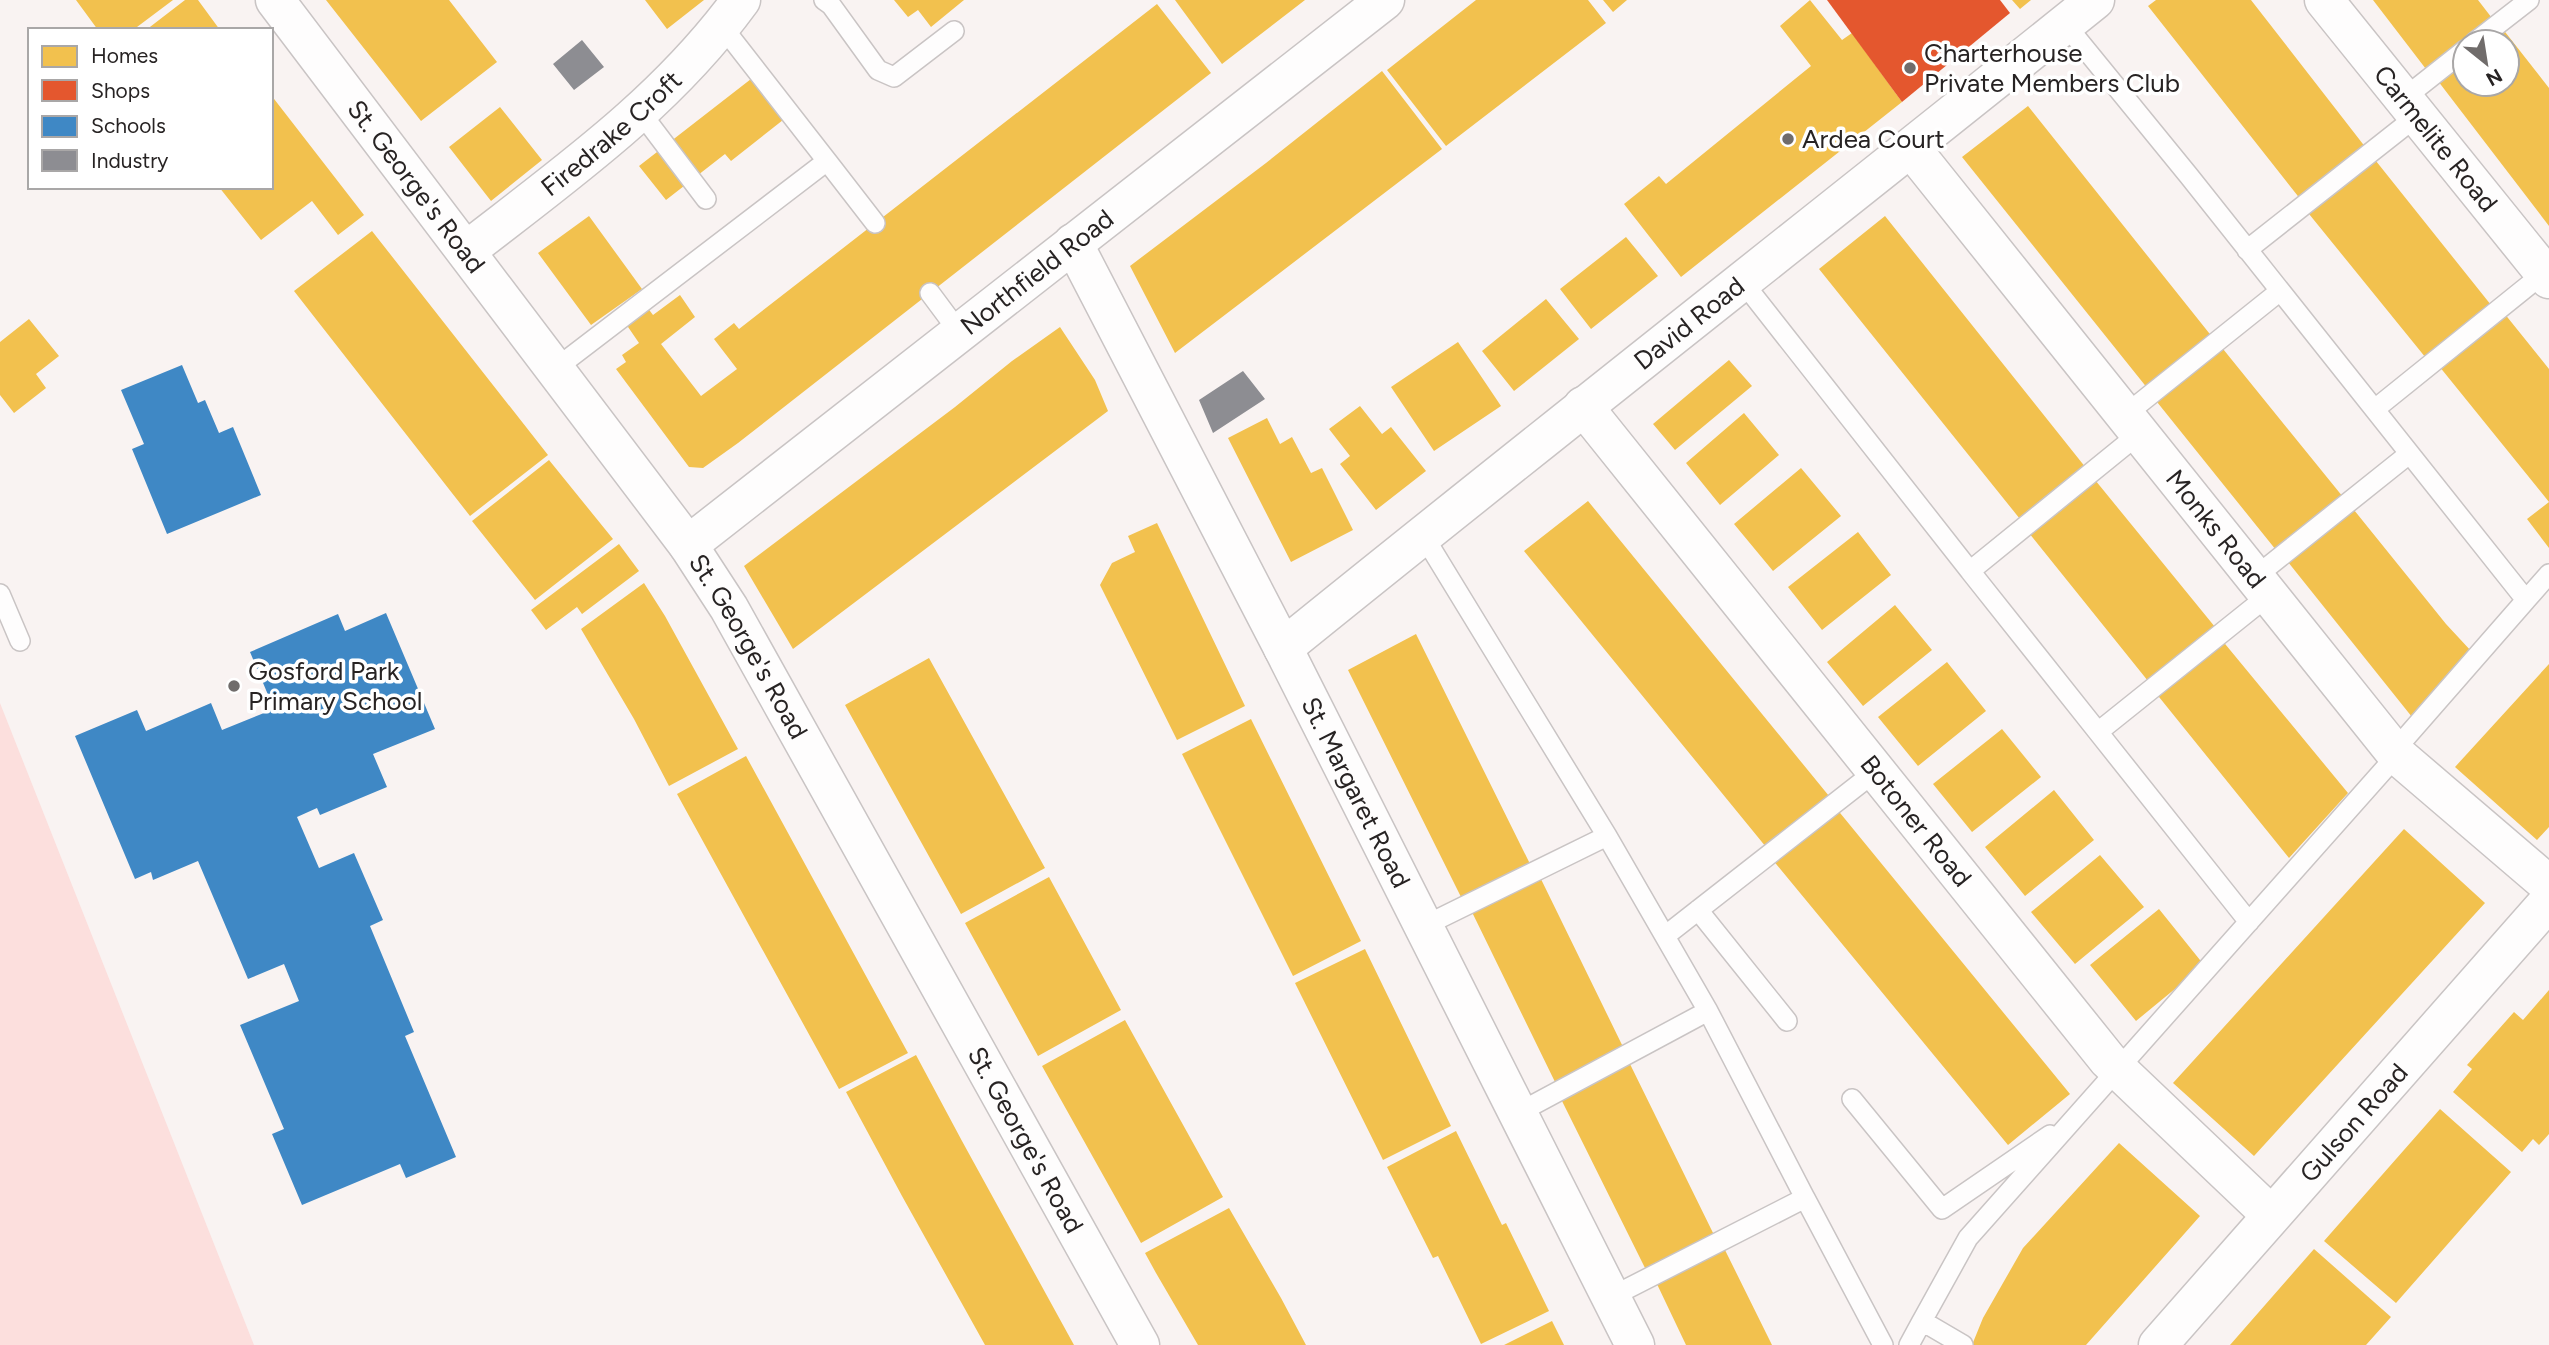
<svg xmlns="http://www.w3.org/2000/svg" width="2549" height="1345" font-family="Figtree,sans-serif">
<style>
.green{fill:#fcdfdd}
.homes{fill:#f2c14e}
.shops{fill:#e4572e}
.schools{fill:#3f88c5}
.industry{fill:#8d8d92}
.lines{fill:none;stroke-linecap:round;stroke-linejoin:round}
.lane-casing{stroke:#c9c4c4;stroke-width:22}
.street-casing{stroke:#c9c4c4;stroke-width:41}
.lane{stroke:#fefdfd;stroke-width:19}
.street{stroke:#fefdfd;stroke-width:38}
.poi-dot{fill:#706c6b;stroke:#fff;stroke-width:2.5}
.labels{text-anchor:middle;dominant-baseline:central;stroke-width:7;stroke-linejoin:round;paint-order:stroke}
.poi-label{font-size:26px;fill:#272323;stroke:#fff;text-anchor:start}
.street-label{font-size:26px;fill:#272323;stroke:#fff}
</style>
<rect width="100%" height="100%" fill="#f9f3f2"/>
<path class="green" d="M0,703L254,1345H0Z"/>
<path class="homes" d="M76,0H173L133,30H98Z
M185,0H198L220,30H146Z
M326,0H449L497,62L421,121Z
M645,0H704L667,29Z
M894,0H964L931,27L918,10L908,17Z
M1175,0H1305L1222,64Z
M1476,0H1588L1606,23L1446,146L1387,70Z
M1603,0H1627L1613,12Z
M1810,0L1842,40L1852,33L1902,102L1681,277L1624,204L1659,176L1666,184L1811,66L1780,26Z
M2012,0H2031L2020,9Z
M2156,0H2251L2366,148L2301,200L2148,6Z
M2373,0H2478L2495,22L2429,73Z
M1157,4L1211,73L738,443L703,468L689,467L616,369L626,362L622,355L639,343L626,324L647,307L653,315L680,295L695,317L661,344L701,396L737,369L714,339L734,323L739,329Z
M2502,28L2549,88V226L2438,81L2465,59V84H2507V42H2486Z
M1382,71L1442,149L1175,353L1130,266L1266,163Z
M751,79L783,120L731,161L725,154L666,200L639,166Z
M271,95L364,215L338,235L312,201L261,240L219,187H271Z
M2028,106L2213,338L2148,389L1962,157Z
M500,107L542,160L491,201L449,147Z
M2372,156L2495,310L2430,363L2305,209Z
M589,216L642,289L591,325L538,253Z
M1885,216L2086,468L2020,519L1819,269Z
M372,231L548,455L470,516L294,291Z
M1626,237L1658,276L1591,329L1560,289Z
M1546,299L1579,339L1514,391L1482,351Z
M2504,313L2549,369V502L2439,366Z
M29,319L59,356L36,374L46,388L14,413L0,395V342Z
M1060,327L1095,380L1108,411L793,649L744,566L955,407L1012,361Z
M1458,342L1501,406L1434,451L1391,387Z
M2219,344L2343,497L2276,550L2153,397Z
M1729,360L1752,386L1675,450L1653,424Z
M1360,406L1382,434L1391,427L1426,471L1376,510L1340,464L1350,456L1329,429Z
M1744,413L1779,455L1720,505L1686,463Z
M1267,418L1280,444L1292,437L1311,473L1322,468L1353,530L1291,562L1228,438Z
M549,460L613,539L535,600L472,521Z
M1801,468L1841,516L1773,571L1734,524Z
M2091,475L2215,627L2148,681L2025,528Z
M1588,501L1829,796L1766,847L1524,551Z
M2549,502V548L2527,519Z
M2350,505L2446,624L2472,652L2412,717L2284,557Z
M1157,523L1245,706L1177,740L1100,585L1112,563L1135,552L1128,536Z
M1858,532L1891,575L1822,630L1788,587Z
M619,544L639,571L582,614L577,607L546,630L531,610Z
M644,583L665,616L738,749L669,786L634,719L581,629Z
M1895,605L1932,650L1863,706L1827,662Z
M1416,634L1532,868L1464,903L1348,670Z
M2221,639L2348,793L2289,858L2155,692Z
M929,658L1045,868L961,914L845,705Z
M1947,662L1986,711L1918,766L1878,717Z
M2549,664V827L2537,840L2455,767Z
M1251,719L1361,941L1293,976L1182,754Z
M2002,729L2041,777L1972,832L1933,784Z
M746,756L908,1053L839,1089L677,794Z
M2054,790L2094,840L2025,896L1985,847Z
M1836,808L2070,1094L2008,1145L1772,859Z
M2404,829L2485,903L2254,1156L2173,1083Z
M2100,855L2144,907L2075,964L2031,912Z
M1539,875L1625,1051L1556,1084L1470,908Z
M1049,877L1121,1010L1038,1056L965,923Z
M2159,909L2204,965L2136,1021L2090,965Z
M1365,949L1451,1126L1383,1160L1295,983Z
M2549,990V1134L2539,1145L2533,1139L2522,1152L2453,1092L2472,1069L2467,1065L2514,1012L2523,1020Z
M1125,1020L1223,1197L1141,1243L1042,1066Z
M916,1055L962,1141L1074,1345H985L902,1196L846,1092Z
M1628,1060L1716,1239L1647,1272L1559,1095Z
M2440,1109L2511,1172L2396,1303L2324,1241Z
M1456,1131L1502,1225L1506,1223L1549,1311L1481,1344L1438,1256L1433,1258L1387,1167Z
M2119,1143L2200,1216L2086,1345H1972L1983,1318L2023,1248Z
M1229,1208L1281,1298L1306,1345H1198L1156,1273L1145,1253Z
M1724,1248L1772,1345H1686L1656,1282Z
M2314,1249L2391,1317L2366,1345H2230Z
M1552,1321L1564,1345H1504Z"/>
<path class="shops" d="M1827,0H2000L2010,13L1902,102Z"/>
<path class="schools" d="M182,365L198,403L205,400L219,433L233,427L261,495L167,534L132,449L144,444L121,390Z
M386,613L435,729L373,754L387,787L320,815L317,808L297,817L319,868L354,853L383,920L370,926L414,1032L405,1036L456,1157L406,1178L400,1164L302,1205L272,1134L284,1129L240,1025L299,1001L284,964L248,979L198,861L153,880L151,872L135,879L75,736L137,710L146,731L211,703L222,730L274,709L250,652L338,614L345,631Z"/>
<path class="industry" d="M582,40L604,67L574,90L553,64Z
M1243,371L1265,399L1213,433L1199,400Z"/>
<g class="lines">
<defs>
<path id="lane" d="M824,0L831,5L878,70L894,77L954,31
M2065,24L2189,176L2526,600L2549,574
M2475,42L2529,0
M2403,99L2465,50
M641,113L706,199
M827,161L875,223
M2247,250L2417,116
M1742,281L1970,571
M930,293L959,332
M555,369L827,161L721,25
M2375,409L2544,273
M2125,415L2280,291
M1423,535L1607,836
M2255,577L2409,454
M0,594L20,641
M2098,732L1970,571L2140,433
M2394,751L2526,600
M1698,910L1787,1021
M2249,922L2098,732L2269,595
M1424,926L1607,836L1708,1011
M1665,936L1876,771
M1852,1099L1942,1209L2050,1135
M1518,1113L1708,1011L1805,1198
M1611,1297L1805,1198L1883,1345
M1909,1345L1922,1321
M1963,1345L1922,1321L1968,1238L2397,755"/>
<g id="street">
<path id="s1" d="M275,0L688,545L729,608L1140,1345"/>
<path id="s2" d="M2324,0L2549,279"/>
<path id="s3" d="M1911,148L2397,755L2549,885"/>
<path id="s4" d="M1073,243L1283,648L1635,1345"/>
<path id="s5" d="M466,251C565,174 666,103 741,0"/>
<path id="s6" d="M1583,406L2108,1060L2271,1215"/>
<path id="s7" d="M688,545L1385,0"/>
<path id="s8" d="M1283,648C1552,430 1825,217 2095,0"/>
<path id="s9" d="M2158,1345L2549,901"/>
</g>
</defs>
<use href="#lane" class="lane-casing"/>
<use href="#street" class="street-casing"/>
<use href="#lane" class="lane"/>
<use href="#street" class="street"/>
</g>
<g class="poi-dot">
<circle cx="1910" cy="68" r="7"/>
<circle cx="1788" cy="139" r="7"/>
<circle cx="234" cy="686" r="7"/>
</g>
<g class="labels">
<g class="poi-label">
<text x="1924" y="53">Charterhouse<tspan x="1924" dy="30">Private Members Club</tspan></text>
<text x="1802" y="139">Ardea Court</text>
<text x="248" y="671">Gosford Park<tspan x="248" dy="30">Primary School</tspan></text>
</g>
<g class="street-label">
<text stroke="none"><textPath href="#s5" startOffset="187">Firedrake Croft</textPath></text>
<text stroke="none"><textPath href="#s2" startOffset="178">Carmelite Road</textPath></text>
<text stroke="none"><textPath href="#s1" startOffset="234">St. George's Road</textPath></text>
<text stroke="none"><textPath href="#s7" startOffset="443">Northfield Road</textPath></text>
<text stroke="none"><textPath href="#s8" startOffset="520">David Road</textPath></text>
<text stroke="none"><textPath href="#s3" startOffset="488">Monks Road</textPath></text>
<text stroke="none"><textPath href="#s1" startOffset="802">St. George's Road</textPath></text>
<text stroke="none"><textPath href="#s4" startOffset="618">St. Margaret Road</textPath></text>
<text stroke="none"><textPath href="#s6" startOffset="532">Botoner Road</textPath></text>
<text stroke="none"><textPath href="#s9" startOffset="296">Gulson Road</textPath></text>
<text stroke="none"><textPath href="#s1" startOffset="1368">St. George's Road</textPath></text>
</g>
</g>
<rect x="28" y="28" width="245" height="161" fill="#ffffff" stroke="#a9a7a7" stroke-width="2"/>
<rect x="42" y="46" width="35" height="21" fill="#f2c14e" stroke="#a9a7a7" stroke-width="2"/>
<text x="91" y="63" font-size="21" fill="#272323">Homes</text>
<rect x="42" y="80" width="35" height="21" fill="#e4572e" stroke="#a9a7a7" stroke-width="2"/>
<text x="91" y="98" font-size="21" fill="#272323">Shops</text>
<rect x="42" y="116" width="35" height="21" fill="#3f88c5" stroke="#a9a7a7" stroke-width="2"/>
<text x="91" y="133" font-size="21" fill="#272323">Schools</text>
<rect x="42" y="150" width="35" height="21" fill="#8d8d92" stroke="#a9a7a7" stroke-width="2"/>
<text x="91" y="168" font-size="21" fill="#272323">Industry</text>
<g transform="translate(2486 63) rotate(150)"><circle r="33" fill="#ffffff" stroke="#a9a7a7" stroke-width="2"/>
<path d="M0-5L12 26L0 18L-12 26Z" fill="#706c6b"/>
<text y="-10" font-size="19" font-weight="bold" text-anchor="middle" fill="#272323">N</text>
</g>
</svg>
